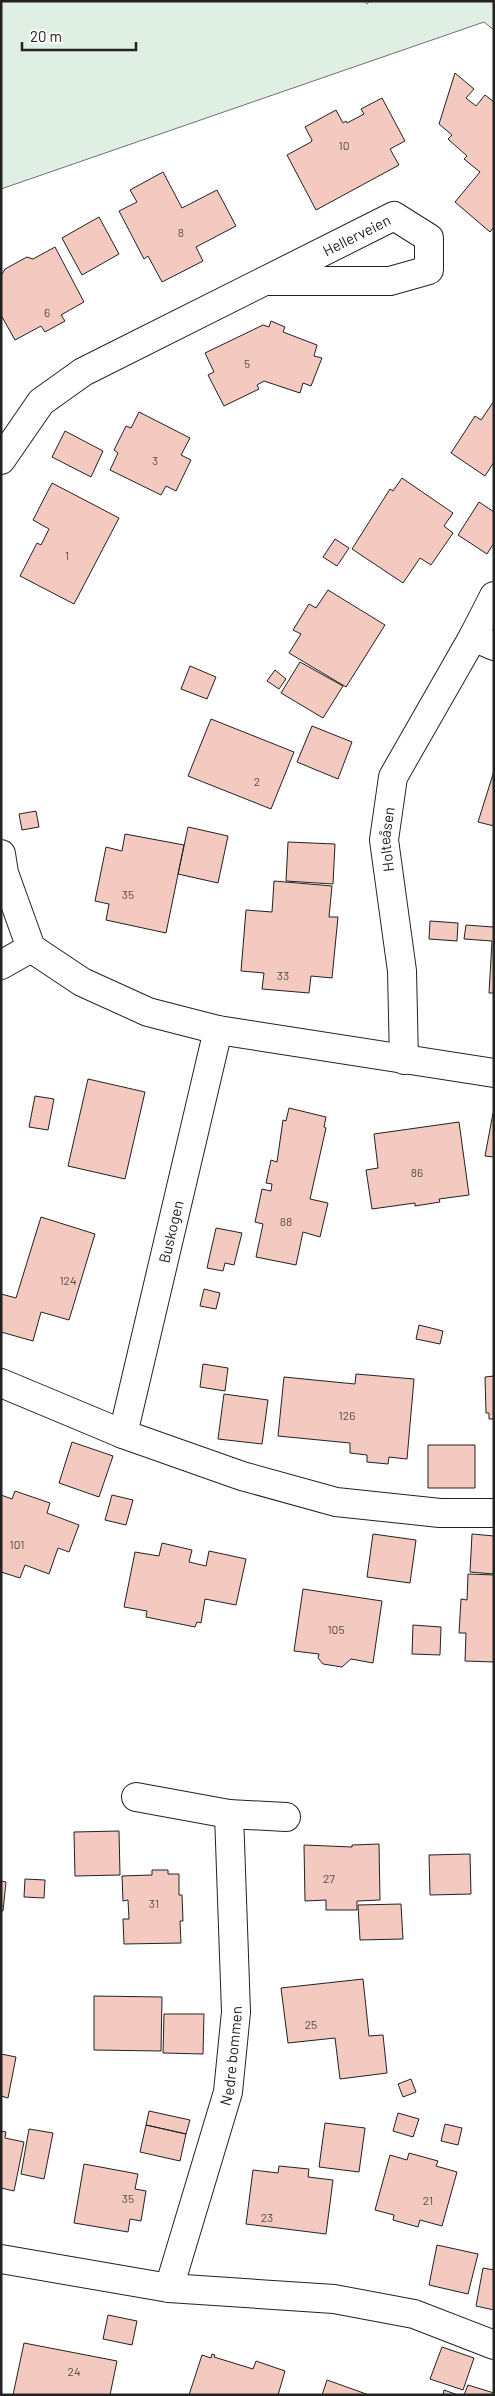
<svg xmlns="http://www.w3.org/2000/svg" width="495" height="2396" font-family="Barlow,sans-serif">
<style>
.green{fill:#e0efe3;stroke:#6f6f6f}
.building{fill:#f3c9c0;stroke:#222}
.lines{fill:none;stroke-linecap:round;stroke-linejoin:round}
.street-casing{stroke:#222;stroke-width:30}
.street{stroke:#fff;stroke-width:28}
.labels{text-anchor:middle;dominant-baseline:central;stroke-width:4;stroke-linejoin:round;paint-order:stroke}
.number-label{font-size:12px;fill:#564c4a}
.street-label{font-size:15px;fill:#222;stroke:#fff}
</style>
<rect width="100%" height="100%" fill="#fff"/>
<path class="green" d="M1,1H364L367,4L370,1H494V30L484,22L1,189Z"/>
<path class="building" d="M455,73L474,89L466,98L476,106L485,95L494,102V227L490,232L455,202L480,172L464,159L467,156L448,139L452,135L439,124Z
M382,98L405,141L390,149L399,165L316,210L287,155L311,142L312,140L305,127L336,110L343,123L346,121L347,123L364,114L361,109Z
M163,172L182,208L217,190L236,226L196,247L203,261L162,282L148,256L144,259L119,211L137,202L130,190Z
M99,217L119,254L82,275L62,238Z
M55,247L84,302L61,315L65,321L45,332L41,326L15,340L1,315V276L5,269L27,257L33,259Z
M271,321L285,327L283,332L317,345L314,356L322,358L311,386L303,383L300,393L264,381L257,385L259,389L224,406L208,375L214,372L205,353L263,325L269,327Z
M494,401V462L485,476L451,453L475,416L481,420Z
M139,412L190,438L181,455L191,460L176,491L166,486L161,495L110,470L118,453L114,450L126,426L131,428Z
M65,431L103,451L91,477L52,457Z
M402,478L453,513L444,526L453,533L431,565L420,558L403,583L352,549L390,489L393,491Z
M52,483L119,518L74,604L20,576L37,543L41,545L49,529L33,520Z
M479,502L494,512V543L487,554L458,535Z
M335,539L349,548L337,566L323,557Z
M328,590L385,625L346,687L289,653L301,634L293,630L309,604L316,608Z
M300,662L343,686L323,718L281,693Z
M190,666L216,677L207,699L181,689Z
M275,670L286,679L279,689L267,681Z
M211,719L294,752L271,809L188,776Z
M312,726L352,742L338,779L297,762Z
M494,771V826L478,822Z
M36,811L39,827L22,830L19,814Z
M188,827L228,836L218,883L178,874Z
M125,834L184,845L166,933L106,920L109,904L95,901L106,847L122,851Z
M288,842L335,844L333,884L286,881Z
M274,881L332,886L329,917H338L332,978L311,976L309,993L262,989L264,973L241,971L246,910L272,912Z
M430,921L458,923L457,941L429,939Z
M494,922V993H489L492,941L464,939L466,925L493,927Z
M88,1079L145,1092L125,1179L68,1166Z
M35,1096L54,1099L48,1130L29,1127Z
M289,1108L326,1117L324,1127L326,1128L310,1199L328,1203L320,1237L303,1232L296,1265L256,1257L263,1224L255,1222L262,1189L271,1191L272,1184L266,1183L271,1160L277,1162L283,1120L286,1121Z
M493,1113H494V1157L485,1156Z
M459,1122L469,1195L439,1199L440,1202L415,1206V1203L372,1209L366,1170L378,1168L374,1134Z
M41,1217L95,1234L69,1320L41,1312L33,1341L1,1332V1294L16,1298Z
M216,1228L242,1233L234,1265L225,1263L223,1271L207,1268Z
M204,1289L220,1293L216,1309L200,1306Z
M419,1325L443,1331L440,1344L416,1339Z
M203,1364L228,1368L225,1391L200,1387Z
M356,1374L414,1379L407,1459L389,1457L388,1464L367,1462V1455L350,1453V1443L278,1436L284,1377L355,1384Z
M494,1376V1419H489V1413H486L485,1377Z
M224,1394L268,1400L262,1444L218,1439Z
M72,1442L113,1456L99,1497L59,1483Z
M428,1445H475V1488H428Z
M15,1491L50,1503L47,1513L79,1525L69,1552L58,1548L49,1574L25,1565L20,1578L1,1572V1495L12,1499Z
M112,1495L133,1500L126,1525L105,1520Z
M373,1534L416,1540L410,1583L367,1577Z
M472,1534L494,1536V1574L470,1572Z
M162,1543L192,1550L189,1562L206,1566L209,1551L246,1559L236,1605L205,1599L201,1623L197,1622L195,1627L146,1617L147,1611L124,1607L135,1552L159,1556Z
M468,1574L494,1575V1662L465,1661L466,1633H459L461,1599L467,1600Z
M303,1589L382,1601L373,1663L351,1659L342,1667L323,1664L318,1658L319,1654L294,1651Z
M413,1625L441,1627L440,1655L412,1654Z
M119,1831L120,1875L75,1876L74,1832Z
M379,1844L380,1900L357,1901V1910H326V1900L305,1901L304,1845L352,1847V1845Z
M470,1854L471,1894L430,1895L429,1855Z
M152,1870H168V1874H179V1895H182L183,1921H180L181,1943L124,1944L123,1919H129L128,1900L123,1901L122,1876L152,1875Z
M25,1879L45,1880L44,1898L24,1897Z
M1,1881L6,1882L3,1911H1Z
M401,1904L403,1939L360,1940L358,1905Z
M363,1979L369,2036L383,2035L387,2073L340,2079L335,2038L288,2043L281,1988Z
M94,1996L162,1997L161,2051L94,2050Z
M164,2014H204L203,2054L163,2053Z
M1,2054L16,2057L8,2098L1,2096Z
M411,2079L416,2092L403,2097L398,2084Z
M149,2111L190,2120L186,2134L146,2125Z
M398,2113L419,2119L413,2137L393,2131Z
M325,2123L365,2128L359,2172L319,2167Z
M445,2124L462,2128L458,2145L441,2141Z
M146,2125L186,2134L180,2161L140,2152Z
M29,2129L53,2133L44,2179L21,2174Z
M1,2131L6,2132L5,2138L24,2142L14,2191L1,2188Z
M409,2153L438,2161L436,2166L457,2172L442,2226L420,2220L418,2227L393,2220L394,2215L375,2210L390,2155L407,2160Z
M84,2164L138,2174L135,2189L146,2191L141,2221L130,2219L128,2232L74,2223Z
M279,2166L309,2169L308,2177L333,2180L326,2234L246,2224L253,2170L278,2173Z
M437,2245L478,2254L468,2294L429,2285Z
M483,2268L494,2270V2310L476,2306Z
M108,2315L137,2321L132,2345L103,2339Z
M24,2343L117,2361L110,2395H13Z
M442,2347L474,2358L463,2390L430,2379Z
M212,2354L215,2355L214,2357L253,2369L256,2361L285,2371L278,2395H189L202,2355L211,2358Z
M327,2380L369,2395H322Z
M468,2385L494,2393V2395H464Z
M444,2390L458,2395H443Z"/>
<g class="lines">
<defs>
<g id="street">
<path id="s1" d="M1,460L41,402L83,372L394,216L429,238V270L390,281H267"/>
<path d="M473,637L494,596"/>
<path d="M1,854L4,873L31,948"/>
<path d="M31,948L82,982L148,1012L218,1030L494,1073"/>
<path d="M1,965L31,948"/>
<path id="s2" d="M404,1060L402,971L384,840L393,777L473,637L494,646"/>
<path d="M1,1383L123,1434L242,1476L336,1502L440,1513H494"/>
<path id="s3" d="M123,1434L218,1030"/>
<path d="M136,1797L229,1814L286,1817"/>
<path d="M1,2259L169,2288L334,2299L414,2314L494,2345"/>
<path id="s4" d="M169,2288L228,2092L236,2012L229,1814"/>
</g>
</defs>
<use href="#street" class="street-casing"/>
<use href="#street" class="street"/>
</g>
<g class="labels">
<g class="number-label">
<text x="344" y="145">10</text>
<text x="181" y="232">8</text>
<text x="47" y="312">6</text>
<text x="247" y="363">5</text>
<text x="155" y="460">3</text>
<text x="67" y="555">1</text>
<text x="257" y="781">2</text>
<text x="128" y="894">35</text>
<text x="283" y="975">33</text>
<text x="417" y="1172">86</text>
<text x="286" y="1221">88</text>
<text x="68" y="1280">124</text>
<text x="347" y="1415">126</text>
<text x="17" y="1544">101</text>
<text x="336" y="1629">105</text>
<text x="329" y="1878">27</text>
<text x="154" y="1903">31</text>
<text x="311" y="2024">25</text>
<text x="128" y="2198">35</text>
<text x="428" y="2200">21</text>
<text x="267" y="2217">23</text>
<text x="74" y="2371">24</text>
</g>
<g class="street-label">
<text stroke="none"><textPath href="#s1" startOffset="428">Hellerveien</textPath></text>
<text stroke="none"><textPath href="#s2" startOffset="222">Holteåsen</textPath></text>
<text stroke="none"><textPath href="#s3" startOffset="208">Buskogen</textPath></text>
<text stroke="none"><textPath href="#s4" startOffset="241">Nedre bommen</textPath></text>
</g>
</g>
<rect width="495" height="2396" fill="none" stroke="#222222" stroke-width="5"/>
<path d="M22 42v8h114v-8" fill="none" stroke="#222222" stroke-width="2.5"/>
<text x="30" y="42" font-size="15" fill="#222222" stroke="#ffffff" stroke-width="4" paint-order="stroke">20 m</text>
</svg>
